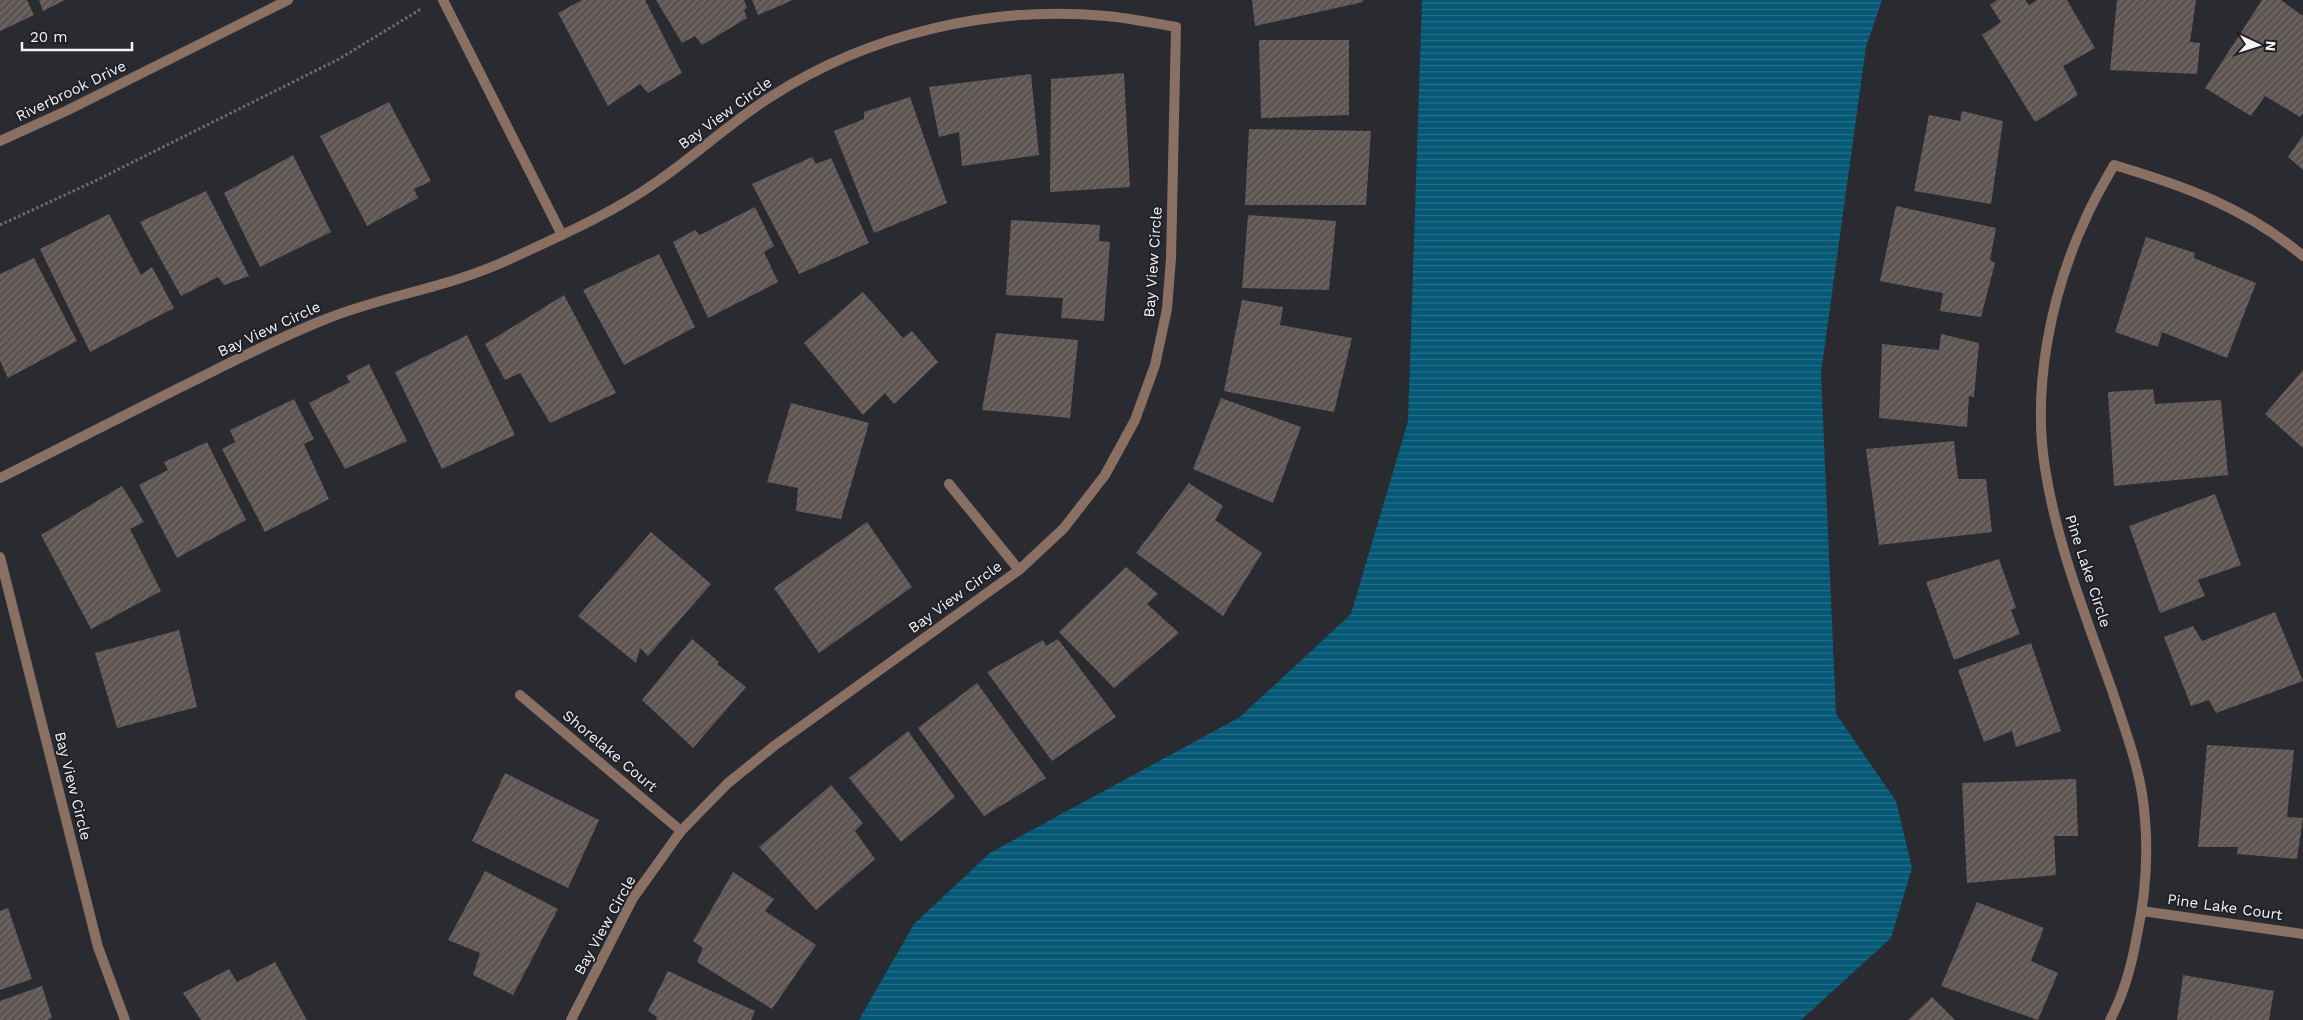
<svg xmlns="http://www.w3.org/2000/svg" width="2303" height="1020" font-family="'Work Sans',sans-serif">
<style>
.water{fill:url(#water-rules)}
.building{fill:url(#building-hatch)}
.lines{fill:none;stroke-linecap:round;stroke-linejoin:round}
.path{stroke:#6b6b71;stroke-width:3;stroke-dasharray:2.5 2.5;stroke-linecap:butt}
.minor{stroke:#897063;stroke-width:10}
.tertiary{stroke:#897063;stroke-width:10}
.labels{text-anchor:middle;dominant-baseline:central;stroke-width:4;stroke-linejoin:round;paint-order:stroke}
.street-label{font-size:15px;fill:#f3f3f7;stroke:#202127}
</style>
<defs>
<pattern id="water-rules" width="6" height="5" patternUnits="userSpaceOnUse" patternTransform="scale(1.25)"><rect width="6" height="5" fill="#045875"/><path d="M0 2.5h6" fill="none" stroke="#297089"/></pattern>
<pattern id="building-hatch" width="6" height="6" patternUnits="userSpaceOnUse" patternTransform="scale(1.25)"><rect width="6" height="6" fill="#5e5553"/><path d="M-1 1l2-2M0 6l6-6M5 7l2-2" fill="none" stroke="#766e6c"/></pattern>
</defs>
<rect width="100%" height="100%" fill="#2a2a31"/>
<path class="water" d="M1422,0H1882L1866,47L1821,373L1836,714L1896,801L1912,868L1891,938L1801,1020H859L914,924L990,853L1240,717L1351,614L1408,421Z"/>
<path class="building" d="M0,0H27L34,15L0,31Z
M39,0H65L43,11Z
M582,0H645L682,73L648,93L640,84L608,106L558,13Z
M656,0H744L747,8L744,10L747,18L702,45L695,36L682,43Z
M752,0H793L758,15Z
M1252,0H1363V2L1255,26Z
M1997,0H2025L2029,5L2037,0H2067L2095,48L2063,66L2078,95L2035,122L1982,35L2001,22L1990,5Z
M2117,0H2196L2190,42L2200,43L2197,74L2110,70Z
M2262,0H2281L2303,16V113L2300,117L2265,96L2251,116L2205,88Z
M1259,40H1349V115L1261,118Z
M1124,73L1130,187L1050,192L1051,79Z
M1031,74L1039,155L962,166L959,132L939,137L929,87Z
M910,97L947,203L874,233L834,131L864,119V112Z
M389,102L431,181L414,189L418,198L367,226L320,136Z
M1962,111L2003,121L1991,204L1914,191L1929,115L1960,121Z
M1249,129L1371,131L1366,205H1245Z
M2303,135V170L2288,157Z
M293,155L331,232L260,267L224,193Z
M812,157L816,164L831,158L869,243L799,274L752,184Z
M206,191L249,276L224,285L218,277L181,296L140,222Z
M1896,206L1996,228L1990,260L1995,263L1981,317L1940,311L1943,293L1880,281Z
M755,207L774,246L764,252L778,282L708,318L673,242L695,230L700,235Z
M109,214L141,275L152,267L174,308L90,352L40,249Z
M1248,215L1336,221L1329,290L1242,288Z
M1011,220L1100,225L1099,241L1110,242L1104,321L1061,318L1063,298L1006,295Z
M2146,237L2195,253L2194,258L2256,283L2227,358L2162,332L2158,347L2115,332Z
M659,254L695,327L624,365L583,290Z
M34,258L77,341L8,378L0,361V274Z
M863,292L903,338L912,331L938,362L894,404L885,393L863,415L804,343Z
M564,295L616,393L550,423L520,373L505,380L485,344Z
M1242,300L1283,307L1280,325L1352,338L1334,412L1224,391Z
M996,333L1078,340L1070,418L982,410Z
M1941,334L1979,343L1974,397L1969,396L1967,427L1879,418L1882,344L1939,350Z
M467,335L515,435L442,469L395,372Z
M369,364L407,441L345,469L309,403L350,382L346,376Z
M2303,370V448L2265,414Z
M2153,389L2155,404L2221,400L2228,475L2114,486L2108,392Z
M1221,398L1301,427L1273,503L1193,469Z
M294,399L314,439L304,444L329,499L265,532L222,449L235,442L230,430Z
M791,403L869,423L841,519L796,511L798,488L767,482Z
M1954,441L1958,479H1986L1992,532L1879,545L1866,449Z
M207,442L246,520L177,558L139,485L168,470L164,462Z
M1189,483L1223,506L1215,520L1262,553L1223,616L1136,553Z
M122,486L144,522L130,529L161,591L91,629L41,535Z
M2215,494L2241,565L2198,580L2205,596L2160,613L2129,526Z
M867,522L912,587L819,653L774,588Z
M651,532L711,584L648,656L640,648L636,663L578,616Z
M1999,559L2016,608L2011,610L2020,634L1954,660L1926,582Z
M1126,567L1158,594L1147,604L1179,633L1114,688L1059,632Z
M2275,612L2303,681L2216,713L2209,700L2191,706L2164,637L2193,626L2202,641Z
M179,630L197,707L117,728L95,653Z
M692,639L719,662L717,664L746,687L693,748L642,700Z
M1058,639L1116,717L1052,761L987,672L1043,640L1046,646Z
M2031,643L2061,731L2016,747L2012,731L1984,742L1958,670Z
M977,683L1046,778L984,816L918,728Z
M908,731L955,797L901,842L849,778Z
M2207,745L2294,750L2287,817L2303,818L2297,859L2237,854L2238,847H2198Z
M505,773L599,820L568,888L472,841Z
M2076,779L2078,836H2054L2056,875L1967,883L1962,783Z
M831,785L863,823L855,831L875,859L816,910L759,847Z
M485,871L558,909L513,995L473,975L480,953L448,940Z
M733,872L774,899L765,911L816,945L772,1009L697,962L703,948L693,941Z
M1977,902L2044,928L2031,961L2058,973L2038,1020L1941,986Z
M8,908L32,979L0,990V911Z
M275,962L307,1020H201L183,993L229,969L237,982Z
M668,971L755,1011L751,1020H656L657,1017L648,1011Z
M2183,975L2274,991L2269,1020H2177Z
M42,986L52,1018L47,1020H0V1001Z
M1932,997L1955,1020H1908Z"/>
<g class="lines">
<path class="path" d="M0,225L97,180L339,59L421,9"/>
<path class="minor" d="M443,0L562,235
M0,478C60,448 120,418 179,388C228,364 275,339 326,319C386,295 451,287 510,259C560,236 613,213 658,181C697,154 732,121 772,96C869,34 991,5 1106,16C1129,18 1153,23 1176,27L1171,258L1167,309L1155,365L1135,420L1105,475L1064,528L1019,570L774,746L728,783L681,831L633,898L571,1020
M949,484L1019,570
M0,557L98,947L125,1020
M520,695L681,831
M2142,911L2303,934
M2110,1020C2124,994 2132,964 2137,935C2147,889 2149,840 2142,793C2136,758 2123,724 2112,690C2086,617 2057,545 2045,468C2032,387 2051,294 2085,220C2093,201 2104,183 2114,165C2185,186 2246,208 2303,256"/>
<path class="tertiary" d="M0,141L66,111L288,0"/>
</g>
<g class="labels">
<g class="street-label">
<text transform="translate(71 91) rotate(-26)">Riverbrook Drive</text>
<text transform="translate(725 113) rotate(-36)">Bay View Circle</text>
<text transform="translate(1153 262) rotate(-86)">Bay View Circle</text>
<text transform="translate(269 329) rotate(-25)">Bay View Circle</text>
<text transform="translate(2088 571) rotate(72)">Pine Lake Circle</text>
<text transform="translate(955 597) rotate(-36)">Bay View Circle</text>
<text transform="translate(610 751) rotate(40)">Shorelake Court</text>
<text transform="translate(73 786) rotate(76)">Bay View Circle</text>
<text transform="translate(2225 907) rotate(8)">Pine Lake Court</text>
<text transform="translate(605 925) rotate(-61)">Bay View Circle</text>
</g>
</g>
<g transform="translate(2258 45) rotate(94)" stroke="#202127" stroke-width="4" paint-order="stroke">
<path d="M0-4L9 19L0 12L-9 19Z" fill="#f3f3f7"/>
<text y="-8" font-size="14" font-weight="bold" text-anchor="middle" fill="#f3f3f7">N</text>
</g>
<path d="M22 42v8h110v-8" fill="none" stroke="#f3f3f7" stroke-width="2.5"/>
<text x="30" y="42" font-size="15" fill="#f3f3f7" stroke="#202127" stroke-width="4" paint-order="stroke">20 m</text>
</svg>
